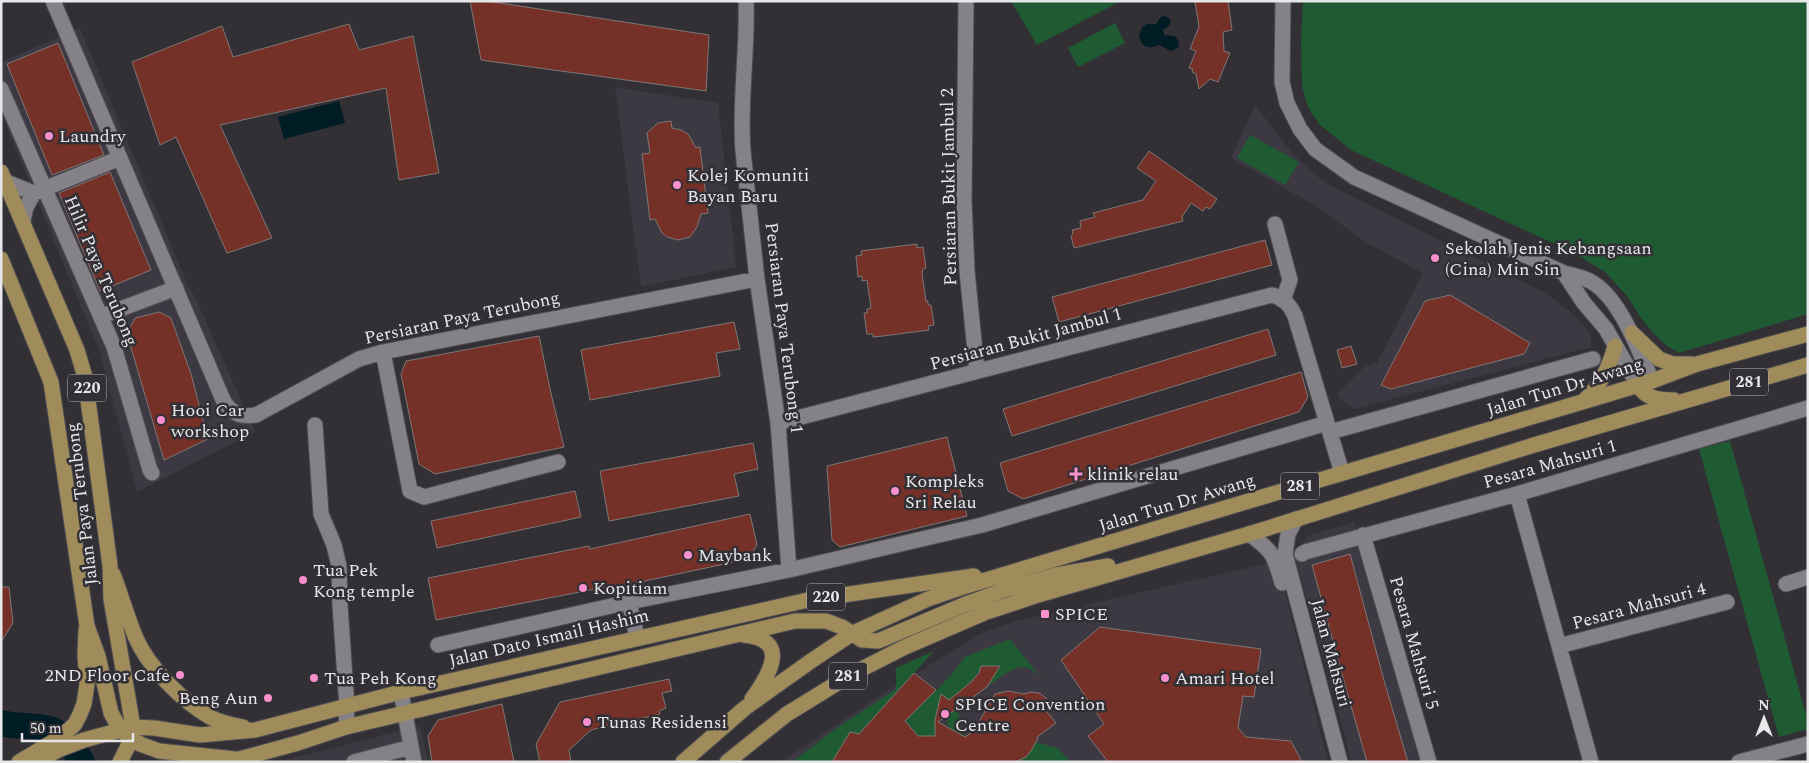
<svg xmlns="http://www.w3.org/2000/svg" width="1809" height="763" font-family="Spectral,serif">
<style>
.built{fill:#3c3942}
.green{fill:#1e5b32}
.water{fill:#001c24}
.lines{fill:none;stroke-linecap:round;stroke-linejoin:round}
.stream{stroke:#001c24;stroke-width:4.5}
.river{stroke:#001c24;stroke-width:26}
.building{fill:#753028;stroke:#7e7776}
.minor-casing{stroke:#504e52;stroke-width:17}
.major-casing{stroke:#504e52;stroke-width:17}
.minor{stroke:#848187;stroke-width:15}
.major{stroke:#9f8c5a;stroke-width:15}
.poi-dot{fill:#f790cd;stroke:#323035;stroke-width:2}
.labels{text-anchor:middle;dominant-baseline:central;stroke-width:5;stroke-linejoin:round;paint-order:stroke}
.shield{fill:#323035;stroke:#b1b0b4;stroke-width:1}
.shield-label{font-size:16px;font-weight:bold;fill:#e8e7ea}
.poi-label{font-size:18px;fill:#e8e7ea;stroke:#323035;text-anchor:start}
.street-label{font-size:18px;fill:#e8e7ea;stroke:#323035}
</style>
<rect width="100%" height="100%" fill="#323035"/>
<path class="built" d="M80,28L187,283L197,301L255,432L137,492L99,350L1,113V62Z
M615,87L718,103L736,267L641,287Z
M1255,105L1293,154L1313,173L1329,185L1547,294L1573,314L1591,334V347L1354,409L1340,399L1338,393L1364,367L1377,363L1423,273L1367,243L1316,206L1231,158Z
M1354,522L1425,762H1352L1295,557L1307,536Z
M1277,561L1328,762H781L887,691L982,633L1015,621Z
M420,726L428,762H277Z"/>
<path class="green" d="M1011,1H1121L1037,45Z
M1303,1H1808V314L1679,353L1667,346L1654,334L1641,318L1627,296L1605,272L1572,252L1351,150L1319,124L1308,107L1302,86L1301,41Z
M1115,23L1125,43L1078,67L1068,48Z
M1250,135L1299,162L1285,185L1237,158Z
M1730,441L1808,722V729L1779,737L1699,449Z
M1010,639L1043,680C1037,673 1030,666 1020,667C1007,669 967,702 959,712L958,726L965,737C954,731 941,727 951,713C969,700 990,689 997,667H981L975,678L938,716L936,737H919L906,721L951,675L965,657Z
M934,651L859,734L842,748L831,762H792L837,728L896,689V668Z
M1035,742L1057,748L1071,762H1015Z"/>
<path class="water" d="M1165,16L1169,18L1171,21L1169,26L1163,30L1164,35L1175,36L1179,42L1178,48L1171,51L1159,45C1150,50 1142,47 1139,37L1142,27L1147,24H1156L1161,17Z
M339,101L345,123L284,139L278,117Z"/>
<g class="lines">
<path class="stream" d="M42,727L43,717"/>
<path class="river" d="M1,723C23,729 49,721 66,739C72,745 77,754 82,762"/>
</g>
<path class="building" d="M470,1H487L709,35L706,91L481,60Z
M1195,1H1228L1232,30L1223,32L1224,51L1230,53L1218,82L1210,79L1199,89L1196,74L1192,72L1193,69L1189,68L1196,51L1190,49L1199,27Z
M349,24L359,50L413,36L439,173L399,180L386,88L220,125L272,238L227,253L176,137L160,145L132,62L222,26L233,57Z
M58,43L104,155L52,175L7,64Z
M671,121L672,128L681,130L688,134L696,148L700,147L708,213L701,214L697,227L690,237L678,240L667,237L662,233L655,219L650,220L642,154L650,153L647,133L658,123Z
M1149,151L1217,199L1210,209L1206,207L1203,211L1191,203L1182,217L1183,221L1074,248L1071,236L1073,234L1072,230L1081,228L1080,221L1095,217L1093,213L1143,200L1156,181L1137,168Z
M110,172L151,270L100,291L59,193Z
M1265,240L1272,265L1059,322L1052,297Z
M917,244V248L923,247L926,268L923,269L922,273L926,301H928V305H931L934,325L928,326L929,330L883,336L873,337V334H867L864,313H867V309L871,308L867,280L862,281V276L858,277L856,256L862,255L861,251Z
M1450,295L1530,343L1524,354L1391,389L1381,385L1425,301Z
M159,312L171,318L191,374L208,439L164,460L127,334L135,318Z
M734,322L740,349L716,353L720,376L590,400L581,350Z
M1268,329L1276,355L1012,436L1003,409Z
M539,336L550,389L564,447L435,474L419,464L401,374L406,361Z
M1351,346L1357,364L1342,368L1337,350Z
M1301,372L1308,397L1299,412L1023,499L1008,491L1000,463Z
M947,437L967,516L840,547L832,540L827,466Z
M753,443L758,469L734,474L739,496L609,521L600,471Z
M575,491L581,517L437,548L431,521Z
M750,514L757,545L748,559L612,588L611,586L436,620L428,578L589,546L590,549Z
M1350,554L1385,684L1408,762H1367L1344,681L1312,565Z
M1,587H9L13,623L1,642Z
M1100,627L1261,649L1254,697L1243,696L1238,728L1246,737L1291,741L1302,762H1108L1088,736L1104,724L1061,660Z
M981,666H1000L987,687L938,722L965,737L977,728L980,720L995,694L1008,691L1024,694L1030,692L1039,693L1046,698L1048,705L1047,712L1056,723L1037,737L1038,738L1031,751L1026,757L1015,762H832L850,732L859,734L914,673L936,690L905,721L918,736H935V720L941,694L949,700L970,683L979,673Z
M669,679L672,691L662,693L666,708L659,711L660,714L591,730L569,750L571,762H540L536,744L560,702Z
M502,704L514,762H432L428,736L438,720Z"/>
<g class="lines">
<defs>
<path id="minor" d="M53,1L224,402C234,415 240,417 256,415L359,359L383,352L757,279
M746,1C748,51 739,101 743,151L757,279L778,423L789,570
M966,1L964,201L967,271L977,371
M1283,1L1282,82L1287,103L1300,129L1315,149L1354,177L1564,273C1572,275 1582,277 1590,281C1620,297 1639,351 1652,381
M1,89L114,347L150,470L152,473
M6,182L34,193L120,158
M23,221L26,207L34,193
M1275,224L1290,280L1283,300
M1564,273L1584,303L1606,329L1638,385
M102,316L176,288
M383,352L410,491L424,497L558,462
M778,423L1272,295C1284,298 1290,305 1295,316L1342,473
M315,425L321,514L334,545L339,566L340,605L347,707L346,727
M1330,432L1593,359
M1517,494L1591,762
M1296,519L1288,534L1285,554L1340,762
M1249,534C1273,551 1274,555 1282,583
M1363,535L1429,762
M1302,554L1305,552L1517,494L1808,408
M1786,584L1808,577
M629,602L637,637
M438,645L629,602L789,570L982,525L1327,423
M1559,646L1727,602
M401,692L414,762
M354,762L411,747
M1739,762L1808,744"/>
<path id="major" d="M1,172L77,350L85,377L110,566L111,599L133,727L131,740L120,762
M1,259L51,382L87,626L98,656L111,713L116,722L127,736L140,744L159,751L235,759
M1632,333L1659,359L1673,364H1691
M1638,385C1646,399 1659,400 1674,400
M1584,401C1600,385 1609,369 1615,346
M113,574C121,595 127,616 135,636C148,667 182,701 210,717C220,723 232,725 243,727
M743,635C791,639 770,674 752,699
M19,762L61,737L75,724L80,714L84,704L87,684L85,655L86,630
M37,762L58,750L84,740L121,730L133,727L154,728L200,735L255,730L401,692L808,600L974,576
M228,762L298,743L346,727L795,621H826L842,627L862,640L878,641L966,604L1004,590L1056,575L1108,566
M683,762L745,708L811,661L853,633L928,599L966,586L1185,520L1582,402L1652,381L1697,364L1808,334
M727,762L787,714L852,674L905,647L984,613L1038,595L1249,534L1534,445L1808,365"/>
</defs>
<use href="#minor" class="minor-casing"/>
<use href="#major" class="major-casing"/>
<use href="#minor" class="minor"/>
<use href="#major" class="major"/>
</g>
<g class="poi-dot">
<circle cx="49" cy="136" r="5"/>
<circle cx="677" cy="185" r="5"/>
<circle cx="1435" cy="258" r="5"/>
<circle cx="161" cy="420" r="5"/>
<path d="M1073.5 466.5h5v5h5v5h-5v5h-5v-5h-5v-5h5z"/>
<circle cx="895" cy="491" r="5"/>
<circle cx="688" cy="555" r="5"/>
<circle cx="303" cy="580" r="5"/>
<circle cx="583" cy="588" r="5"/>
<rect x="1040" y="609" width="10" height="10" rx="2.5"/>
<circle cx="180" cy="675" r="5"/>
<circle cx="314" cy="678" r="5"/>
<circle cx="1165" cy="678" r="5"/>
<circle cx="268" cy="698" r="5"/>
<circle cx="945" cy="714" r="5"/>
<circle cx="587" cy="722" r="5"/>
</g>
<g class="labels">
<g class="shield">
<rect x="1730" y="368.5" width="38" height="27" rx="4"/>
<rect x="68" y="374.5" width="38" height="27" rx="4"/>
<rect x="1281" y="472.5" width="38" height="27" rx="4"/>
<rect x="807" y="583.5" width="38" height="27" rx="4"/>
<rect x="829" y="662.5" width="38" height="27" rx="4"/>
</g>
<g class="shield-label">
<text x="1749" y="382">281</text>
<text x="87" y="388">220</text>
<text x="1300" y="486">281</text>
<text x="826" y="597">220</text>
<text x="848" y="676">281</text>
</g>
<g class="poi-label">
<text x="59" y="136">Laundry</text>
<text x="687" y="175">Kolej Komuniti<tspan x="687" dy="21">Bayan Baru</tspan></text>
<text x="1445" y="248">Sekolah Jenis Kebangsaan<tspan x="1445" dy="21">(Cina) Min Sin</tspan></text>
<text x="171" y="410">Hooi Car<tspan x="171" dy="21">workshop</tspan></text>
<text x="1087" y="474">klinik relau</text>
<text x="905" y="481">Kompleks<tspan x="905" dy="21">Sri Relau</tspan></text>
<text x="698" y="555">Maybank</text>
<text x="313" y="570">Tua Pek<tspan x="313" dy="21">Kong temple</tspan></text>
<text x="593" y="588">Kopitiam</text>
<text x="1055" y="614">SPICE</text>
<text x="170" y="675" text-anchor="end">2ND Floor Cafe</text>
<text x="324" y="678">Tua Peh Kong</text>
<text x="1175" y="678">Amari Hotel</text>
<text x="258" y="698" text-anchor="end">Beng Aun</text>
<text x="955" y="704">SPICE Convention<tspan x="955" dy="21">Centre</tspan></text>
<text x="597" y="722">Tunas Residensi</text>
</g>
<g class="street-label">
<text transform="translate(949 187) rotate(-91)">Persiaran Bukit Jambul 2</text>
<text transform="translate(101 271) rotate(67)">Hilir Paya Terubong</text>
<text transform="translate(462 318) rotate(-12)">Persiaran Paya Terubong</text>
<text transform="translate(784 328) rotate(83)">Persiaran Paya Terubong 1</text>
<text transform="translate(1026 339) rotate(-15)">Persiaran Bukit Jambul 1</text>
<text transform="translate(1565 387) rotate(-17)">Jalan Tun Dr Awang</text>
<text transform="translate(1550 464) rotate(-16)">Pesara Mahsuri 1</text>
<text transform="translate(1177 503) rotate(-17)">Jalan Tun Dr Awang</text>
<text transform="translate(82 504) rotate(-97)">Jalan Paya Terubong</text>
<text transform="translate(1639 606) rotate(-15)">Pesara Mahsuri 4</text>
<text transform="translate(549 638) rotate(-13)">Jalan Dato Ismail Hashim</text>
<text transform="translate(1414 643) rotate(74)">Pesara Mahsuri 5</text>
<text transform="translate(1331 653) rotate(75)">Jalan Mahsuri</text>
</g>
</g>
<rect width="1809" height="763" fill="none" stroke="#e8e7ea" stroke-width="5"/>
<g transform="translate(1764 718)" stroke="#323035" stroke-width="4" paint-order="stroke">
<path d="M0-4L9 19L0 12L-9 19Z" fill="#e8e7ea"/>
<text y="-8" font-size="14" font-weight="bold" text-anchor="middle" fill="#e8e7ea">N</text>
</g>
<path d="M22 733v8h111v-8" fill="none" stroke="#e8e7ea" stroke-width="2.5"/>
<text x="30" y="733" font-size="15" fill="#e8e7ea" stroke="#323035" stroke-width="4" paint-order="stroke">50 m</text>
</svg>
